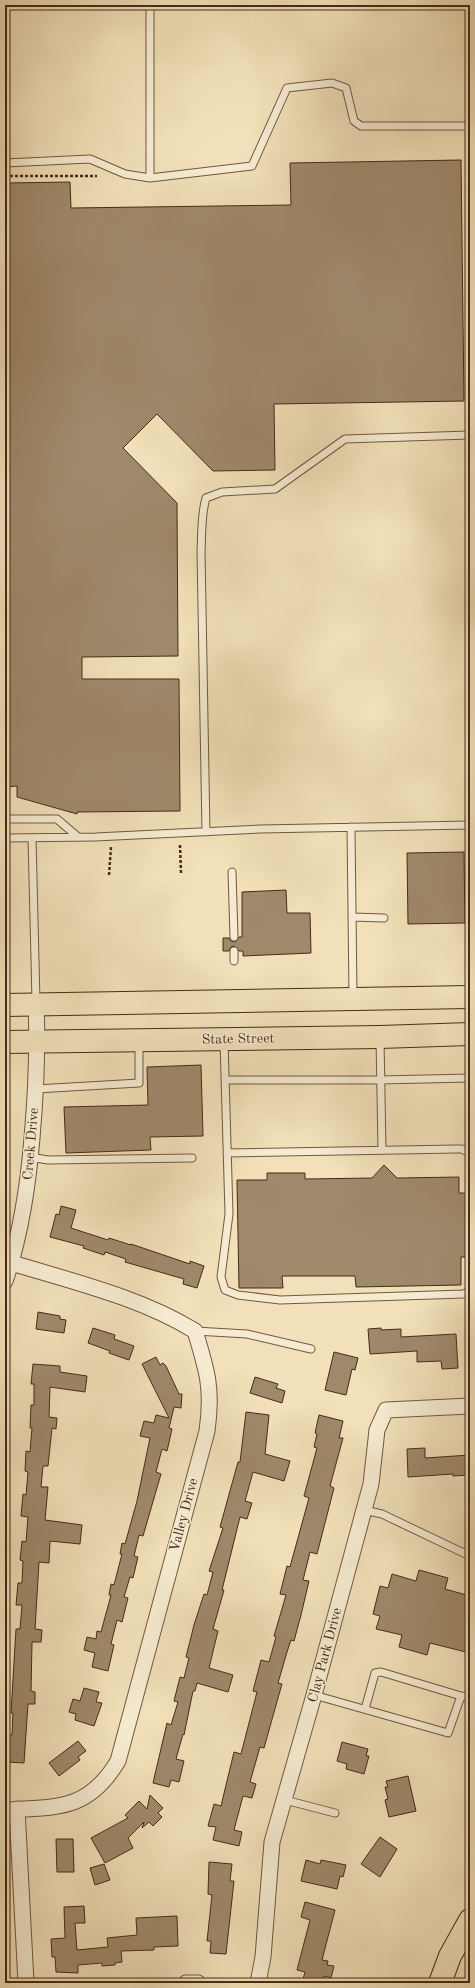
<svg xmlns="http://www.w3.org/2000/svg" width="475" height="1988" font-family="'Old Standard TT',serif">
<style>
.building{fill:#9f896b;stroke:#462a16}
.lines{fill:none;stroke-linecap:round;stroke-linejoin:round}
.service-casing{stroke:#71583f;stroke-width:9}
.minor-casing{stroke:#71583f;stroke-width:17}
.primary-casing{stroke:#462a16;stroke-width:24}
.motorway-casing{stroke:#462a16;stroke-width:24}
.path{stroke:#462a16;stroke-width:2.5;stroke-dasharray:3 2;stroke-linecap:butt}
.service{stroke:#f6ebd2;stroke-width:7}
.minor{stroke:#f6ebd2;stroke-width:15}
.primary{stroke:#f1e0b9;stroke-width:22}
.motorway{stroke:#f1e0b9;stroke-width:22}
.labels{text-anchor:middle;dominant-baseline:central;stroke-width:3;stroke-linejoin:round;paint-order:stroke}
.street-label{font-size:14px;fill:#462a16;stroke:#f6ebd2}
</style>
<rect width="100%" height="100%" fill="#f1e0b9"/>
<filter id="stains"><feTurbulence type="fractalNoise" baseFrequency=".005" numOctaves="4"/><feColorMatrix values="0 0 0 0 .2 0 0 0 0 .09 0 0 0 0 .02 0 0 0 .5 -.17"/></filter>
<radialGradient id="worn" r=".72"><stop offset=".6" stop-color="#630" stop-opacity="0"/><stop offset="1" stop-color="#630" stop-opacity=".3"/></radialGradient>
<path class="building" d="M461,160L464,401L274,404L275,470L213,471L157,414L123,448L177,503L178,656L82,657V679H179L180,811L77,812V814L17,797V786L5,787V183L70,182L71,208L291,205L290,163Z
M464,852L465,923L408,924L407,853Z
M286,890L287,913H310L311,953L243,956V951H239L234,946L231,947L229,951H223V938H229L231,941L235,942L239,937H242V892Z
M201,1065L203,1136L150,1137L151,1150L66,1153L64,1107L148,1105L147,1067Z
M384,1165L397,1178L459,1177V1193H470V1257H461V1285L356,1287L355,1276H282L283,1288H239L237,1180H267V1173H305V1179L372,1178Z
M61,1206L76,1210L71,1228L108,1240L109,1238L131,1245V1244L190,1264V1261L204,1266L197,1288L183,1284L184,1279L125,1262L126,1259L105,1252L104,1255L83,1248L84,1246L50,1237L56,1214L59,1215Z
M38,1312L60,1316V1319L66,1320L64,1333L36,1329Z
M93,1328L115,1335L114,1339L134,1346L129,1360L109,1353L110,1351L88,1343Z
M381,1328V1330L401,1329V1337L456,1334L458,1368L442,1369L441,1361L417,1362V1351L370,1354L368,1329Z
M334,1352L358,1358L355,1370L352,1369L346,1395L325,1390Z
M156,1357L160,1365L163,1363L166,1366L179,1394H182L181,1408L174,1407L169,1428L172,1429L167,1451L162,1449L156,1472L161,1474L143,1536L139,1535L134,1556L138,1557L133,1578L130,1577L124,1597L128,1598L122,1622L117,1620L111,1644L114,1645L108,1671L92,1667L95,1653L84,1650L87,1637L96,1639L97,1631L101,1632L111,1595H109L111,1584L114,1585L122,1554H120L122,1543L125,1544L137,1501L150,1438L140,1436L144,1421L154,1423L156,1415L169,1418L142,1364Z
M33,1364L60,1366V1372L87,1376L85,1392L50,1387L49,1417L57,1418L56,1429L52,1428L48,1466H43L41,1487H48L45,1520L82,1525L80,1544L50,1541L49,1563L39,1562L35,1629L42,1630L41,1642H32L31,1691L35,1692V1704H28L24,1763L7,1762L8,1735H12L13,1713H11L16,1629H20L22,1605H16L18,1583H22L23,1561L20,1560L22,1541L26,1542L28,1517L21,1516L23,1494L26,1495L28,1472L25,1471L26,1451L30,1452L32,1428H30L31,1405H34V1384H31Z
M255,1377L278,1384L276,1388L285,1391L282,1403L250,1393Z
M246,1412L269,1415L265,1454L290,1461L284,1481L253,1472L245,1501L252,1503L247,1519L240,1517L222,1590H224L213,1629L218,1631L209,1668L233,1675L228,1692L197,1683L195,1691H193L184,1735L183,1734L176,1759L184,1761L179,1782L171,1780L169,1787L153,1783L167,1723L171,1725L178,1702L174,1701L180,1677L184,1678L189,1658L186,1657L194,1625L204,1594L207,1595L213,1572L209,1571L223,1528L220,1527L238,1462H240Z
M319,1415L343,1421L339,1438H343L330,1486L334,1488L317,1554L310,1552L303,1580L309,1581L301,1615L294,1641L291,1640L287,1652L278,1683L282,1684L278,1698L264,1748L260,1747L250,1782L256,1784L252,1798L243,1796L234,1830L242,1832L239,1846L213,1840L216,1827L208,1826L214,1804L221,1806L234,1752L241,1754L257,1692L253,1691L261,1660L269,1662L276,1637L274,1636L286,1595L280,1594L287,1566L290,1567L309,1498L304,1496L317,1448L314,1447L317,1434L315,1433Z
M425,1448V1458L470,1455V1475L453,1476V1474L408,1477L407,1449Z
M419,1570L448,1578L445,1589L470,1596V1653L430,1643L427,1655L399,1647L402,1635L376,1629L380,1616L373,1614L380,1586L388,1588L392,1574L416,1581Z
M84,1688L99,1692L96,1702L102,1703L94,1726L75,1720L76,1714L69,1712L73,1699L80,1701Z
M78,1741L86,1751L78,1757L80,1760L59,1776L49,1763Z
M342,1742L368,1749L366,1756H369L364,1774L346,1769L347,1764L337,1761Z
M408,1776L416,1811L389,1817L385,1800L388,1799L385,1787H388L386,1781Z
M150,1795L163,1808L158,1813L162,1817L153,1826L149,1822L142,1828L144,1822L128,1838L133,1848L105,1863L91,1838L128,1818L125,1815L139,1801L147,1809Z
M380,1837L397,1849L380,1877L361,1864Z
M56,1839H73L74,1872H57Z
M306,1860L320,1864L321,1860L346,1865L343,1877L340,1876L337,1889L301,1881Z
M209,1862L232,1864L230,1881H234L226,1954L210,1953L211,1941H207L212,1895L208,1894Z
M104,1864L110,1880L95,1885L90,1868Z
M305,1902L335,1910L322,1960L328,1961L327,1965L334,1966L331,1978L324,1976L323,1983H302L305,1972L297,1970L310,1920L301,1917Z
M84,1906L85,1923H75L77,1950L108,1947L107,1938L137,1935L136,1918L177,1916L178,1946L154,1947V1950L121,1951L122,1962L115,1963V1965L102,1966V1963L78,1965V1973L56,1972L55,1957H52L51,1939L65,1938L64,1907Z"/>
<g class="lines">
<defs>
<path id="service" d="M5,163L90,159L125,174L150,178V5
M150,178L252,166L287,88L332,83L346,88L354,121L361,126H470
M5,819H57L78,837
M351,827L353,996
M206,832L201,551C202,534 201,514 206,498L222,492L275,489L345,439L470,435
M5,838L95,837L261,829L470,825
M32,838L36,1001
M232,872L234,937
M352,917L384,918
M234,951V961
M380,1039L382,1150
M224,1041L229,1214L221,1277L225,1290L238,1295L280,1300L464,1294L470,1290
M226,1080H381L470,1078
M36,1089L139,1083V1043
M227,1153L456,1149H462L470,1153
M30,1157L48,1160L192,1158
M195,1331L247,1334L311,1349
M364,1510L382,1514L470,1556
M314,1695L448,1733L461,1696L470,1697
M365,1709L375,1673L381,1672L461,1696
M285,1800L335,1813"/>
<path id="minor" d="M5,1281C21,1235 28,1187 32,1138C36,1092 38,1050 36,1004
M17,1809L26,1983
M5,1810C57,1807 88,1811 118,1761L207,1431C213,1389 207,1370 195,1331C139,1297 74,1282 12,1263
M186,1983H198
M258,1983L263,1957L272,1842L314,1695L371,1484L377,1430L386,1410L470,1406"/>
<path id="primary" d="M5,1005L470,997
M5,1042L380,1037L470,1034"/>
<path id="motorway" d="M440,1983L450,1956L470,1920"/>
</defs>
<use href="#service" class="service-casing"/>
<use href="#minor" class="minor-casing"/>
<use href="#primary" class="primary-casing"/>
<use href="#motorway" class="motorway-casing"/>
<path class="path" d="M5,176H97
M180,845L181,873
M109,875L111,847"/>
<use href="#service" class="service"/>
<use href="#minor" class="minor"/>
<use href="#primary" class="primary"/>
<use href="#motorway" class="motorway"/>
</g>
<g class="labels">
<g class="street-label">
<text transform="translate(238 1039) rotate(-1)">State Street</text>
<text transform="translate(31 1144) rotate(-85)">Creek Drive</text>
<text transform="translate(184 1515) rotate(-75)">Valley Drive</text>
<text transform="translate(325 1655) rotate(-75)">Clay Park Drive</text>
</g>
</g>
<rect width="475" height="1988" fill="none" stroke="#f1e0b9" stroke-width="20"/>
<rect x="6" y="6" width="463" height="1976" fill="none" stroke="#462a16" stroke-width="2"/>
<rect x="10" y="10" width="455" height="1968" fill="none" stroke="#462a16"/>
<rect width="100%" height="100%" filter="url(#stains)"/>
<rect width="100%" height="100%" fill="url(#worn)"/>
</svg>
